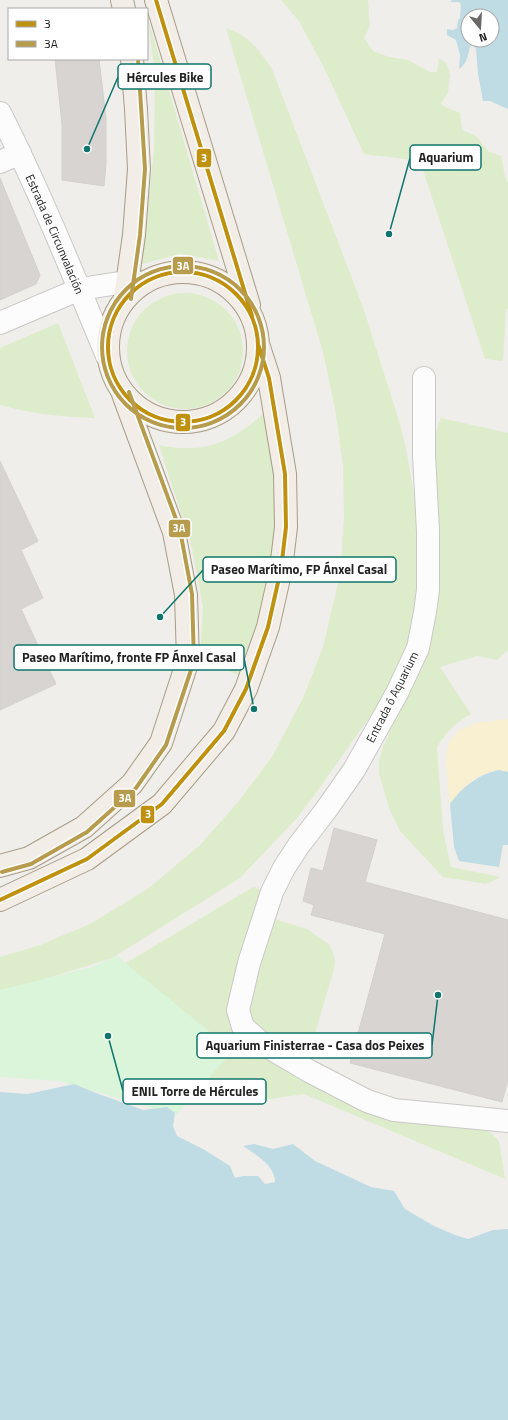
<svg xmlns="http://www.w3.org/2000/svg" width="508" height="1420" font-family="'Titillium Web',sans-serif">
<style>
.grass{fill:#ddeccb}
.sand{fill:#f8f0d0}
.park{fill:#daf5da}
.water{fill:#bfdbe3;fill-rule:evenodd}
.building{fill:#d7d4d2;stroke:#d3d0cc}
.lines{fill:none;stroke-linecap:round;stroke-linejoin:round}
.minor-casing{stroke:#c9c8c7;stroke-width:24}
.major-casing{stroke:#a79c86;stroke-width:24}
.minor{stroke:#fdfcfc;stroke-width:22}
.major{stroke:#f3ede7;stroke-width:22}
.bus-1-casing{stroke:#fff;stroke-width:7}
.bus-2-casing{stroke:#fff;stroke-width:7}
.bus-1{stroke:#c0910f;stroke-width:4}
.bus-2{stroke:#b89c4d;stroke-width:4}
.labels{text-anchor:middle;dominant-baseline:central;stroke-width:3;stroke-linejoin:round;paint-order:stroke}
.street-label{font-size:12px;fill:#222;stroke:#fff}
.leader{fill:none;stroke:#0f766e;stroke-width:1.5}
.callout-dot{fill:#0f766e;stroke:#fff;stroke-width:1.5}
.callout{fill:#fff;stroke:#0f766e;stroke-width:1.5}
.callout-label{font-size:13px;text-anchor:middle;font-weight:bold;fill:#222}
.line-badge{stroke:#fff;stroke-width:1.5}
.badge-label{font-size:11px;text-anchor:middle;font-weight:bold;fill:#fff}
</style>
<rect width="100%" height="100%" fill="#f0eeeb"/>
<path class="grass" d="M281,0H368L370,26L364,38L373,51L389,57L408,60L430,72H437L439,58L447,64L450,75L448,93L441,104L445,107L460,113L462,130L476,136L489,152L501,156L505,176L508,183V309H506L503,361L485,359L420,161L364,154L326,72L299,21Z
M148,19L219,261L180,254L142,264L154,149L155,74Z
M226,28C251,37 258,49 272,69L363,307L400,424L407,454L417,512L419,564L416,611L407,647L383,698L316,793L297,818L240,878L112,958L29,984L0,990V957L40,945L90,924L149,888L200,845L238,802L272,757L303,698L323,647L340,575L344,516L343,466L335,408L323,352Z
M127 351a58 58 0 1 1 116 0a58 58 0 1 1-116 0Z
M58,323L95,418C62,417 31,414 0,405V348Z
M263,414L272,452L275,514L274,543L260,613L248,653L238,675L200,657L203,607L192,548L159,445C203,454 229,444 263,414Z
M441,418L508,433V650L497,660L477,656L440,667L471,714C456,722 446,732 437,747L443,830L451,867L501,877L486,884L443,877L400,831L390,811L379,774V762L383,747C403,701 428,656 438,606L434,437Z
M253,887L262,890L228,1007L230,1028L242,1041L272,1063L356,1104L490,1132L499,1141L505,1179L304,1094L250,1102L192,1072L116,969Z
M272,918L307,929L329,944L333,952L335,961L334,969L314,1037C297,1047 291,1045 274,1037C266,1033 253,1024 250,1014C246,1000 267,936 272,918Z"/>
<path class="sand" d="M508,719V772C505,772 502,770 499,770C480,771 460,789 450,804L446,763L448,744L458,731L476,723Z"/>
<path class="park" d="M117,956C155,988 195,1019 233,1051L176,1115L59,1081L0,1077V990L92,967Z"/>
<path class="water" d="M452,0H508V109L490,101H483L478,74L476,49L473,45L470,47C468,55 467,64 459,69L460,55L456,40L447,35V29L453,30L457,28L458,20L460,18L461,5L459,2H450ZM468,16H492V40H468Z
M499,770L508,772V845H503L499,867L459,861L454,847L450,804C462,787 479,774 499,770Z
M74,1084L96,1093L143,1110L167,1107L175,1113L173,1126L177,1136L203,1149L230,1166L235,1178L243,1176H258L265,1184L275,1182C275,1165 256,1155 243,1146L254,1144L273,1149L293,1144L315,1161L371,1187L394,1191L405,1209L434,1226L455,1235L468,1239L493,1230L508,1229V1420H0V1092L28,1094Z"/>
<path class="building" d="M55,59H99L106,118V163L104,186L62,180V124Z
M0,178L40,275L36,284L0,300Z
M0,461L38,541L21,550L43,598L21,609L56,684L0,710Z
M334,828L377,840L365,882L508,920V1080L502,1102L350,1063L385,934L311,915L314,905L303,901L311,868L323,871Z"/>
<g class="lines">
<defs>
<g id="minor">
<path id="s1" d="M0,113C40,192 73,274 107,356"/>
<path d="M0,162L20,153"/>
<path d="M0,323L80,289L126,282L143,283"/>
<path d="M424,378V455L428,531V590L425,612L418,648L397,693L354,770L326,810L299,845L284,868L272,892L249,963L238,1010L243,1027L260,1042L309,1071L367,1101L394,1110L508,1121"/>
</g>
<path id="major" d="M122,0L124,9
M156,0L249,305
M108 347a75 75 0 1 1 150 0a75 75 0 1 1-150 0Z
M125,298L134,235L139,169L136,109L132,59
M0,866L29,858L84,827L132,784L161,743L188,660L186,595L174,532L123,394
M0,900L87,859L162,804L224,731L246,689L268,627L281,569L286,527L285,474L269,378L258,344"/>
</defs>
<use href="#minor" class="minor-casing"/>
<use href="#major" class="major-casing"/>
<use href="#minor" class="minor"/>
<use href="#major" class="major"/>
<defs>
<path id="bus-1" d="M156,0L252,316
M108 347a75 75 0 1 1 150 0a75 75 0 1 1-150 0Z
M0,900L87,859L162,804L224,731L246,689L268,627L281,569L286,527L285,474L269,378L258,344"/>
<path id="bus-2" d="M102 347a81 81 0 1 1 162 0a81 81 0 1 1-162 0Z
M131,299L140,235L145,169L138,59
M2,872L31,864L87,832L136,788L166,745L194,661L192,594L180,530L129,392"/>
</defs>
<use href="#bus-1" class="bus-1-casing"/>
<use href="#bus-2" class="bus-2-casing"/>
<use href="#bus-1" class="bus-1"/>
<use href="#bus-2" class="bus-2"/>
</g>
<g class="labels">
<g class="street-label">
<text stroke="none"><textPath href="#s1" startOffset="133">Estrada de Circunvalación</textPath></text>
<text transform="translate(392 697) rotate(-63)">Entrada ó Aquarium</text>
</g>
</g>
<path class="leader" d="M87 149L118 77M389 234L410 158M160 617L203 570M254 709L244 658M438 995L432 1045M108 1036L123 1091"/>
<g class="callout-dot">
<circle cx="87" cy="149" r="4"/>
<circle cx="389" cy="234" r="4"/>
<circle cx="160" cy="617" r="4"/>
<circle cx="254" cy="709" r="4"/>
<circle cx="438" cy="995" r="4"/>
<circle cx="108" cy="1036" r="4"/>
</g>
<g class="callout">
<rect x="118" y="64" width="93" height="25" rx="4"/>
<rect x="410" y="145" width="71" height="25" rx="4"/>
<rect x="203" y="557" width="193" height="25" rx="4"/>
<rect x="14" y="645" width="230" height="25" rx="4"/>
<rect x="197" y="1033" width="235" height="25" rx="4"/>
<rect x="123" y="1079" width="143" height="25" rx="4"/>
</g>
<g class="callout-label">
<text x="165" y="82">Hércules Bike</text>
<text x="446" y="162">Aquarium</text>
<text x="299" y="574">Paseo Marítimo, FP Ánxel Casal</text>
<text x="129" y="662">Paseo Marítimo, fronte FP Ánxel Casal</text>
<text x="315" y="1050">Aquarium Finisterrae - Casa dos Peixes</text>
<text x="195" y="1096">ENIL Torre de Hércules</text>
</g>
<g class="line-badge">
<rect x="196" y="148" width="16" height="20" rx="4" fill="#c0910f"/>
<rect x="172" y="256" width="22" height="19" rx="4" fill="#b89c4d"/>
<rect x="175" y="413" width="16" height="19" rx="4" fill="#c0910f"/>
<rect x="168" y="519" width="23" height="19" rx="4" fill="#b89c4d"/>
<rect x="113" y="789" width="23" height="19" rx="4" fill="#b89c4d"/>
<rect x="140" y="805" width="15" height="19" rx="4" fill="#c0910f"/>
</g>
<g class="badge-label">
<text x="204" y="162">3</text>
<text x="183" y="270">3A</text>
<text x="183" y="426">3</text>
<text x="179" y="532">3A</text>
<text x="125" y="802">3A</text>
<text x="148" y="818">3</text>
</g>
<rect x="8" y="8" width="140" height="52" fill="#ffffff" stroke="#a7a7a7"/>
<rect x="16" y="21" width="20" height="6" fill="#c0910f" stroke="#a7a7a7"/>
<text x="44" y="28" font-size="12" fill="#222222">3</text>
<rect x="16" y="41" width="20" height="6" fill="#b89c4d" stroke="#a7a7a7"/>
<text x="44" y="48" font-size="12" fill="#222222">3A</text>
<g transform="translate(480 28) rotate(162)"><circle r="19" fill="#ffffff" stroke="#a7a7a7"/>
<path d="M0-3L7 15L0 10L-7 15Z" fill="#6a6968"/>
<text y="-6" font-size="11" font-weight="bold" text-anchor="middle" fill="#222222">N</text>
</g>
</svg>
